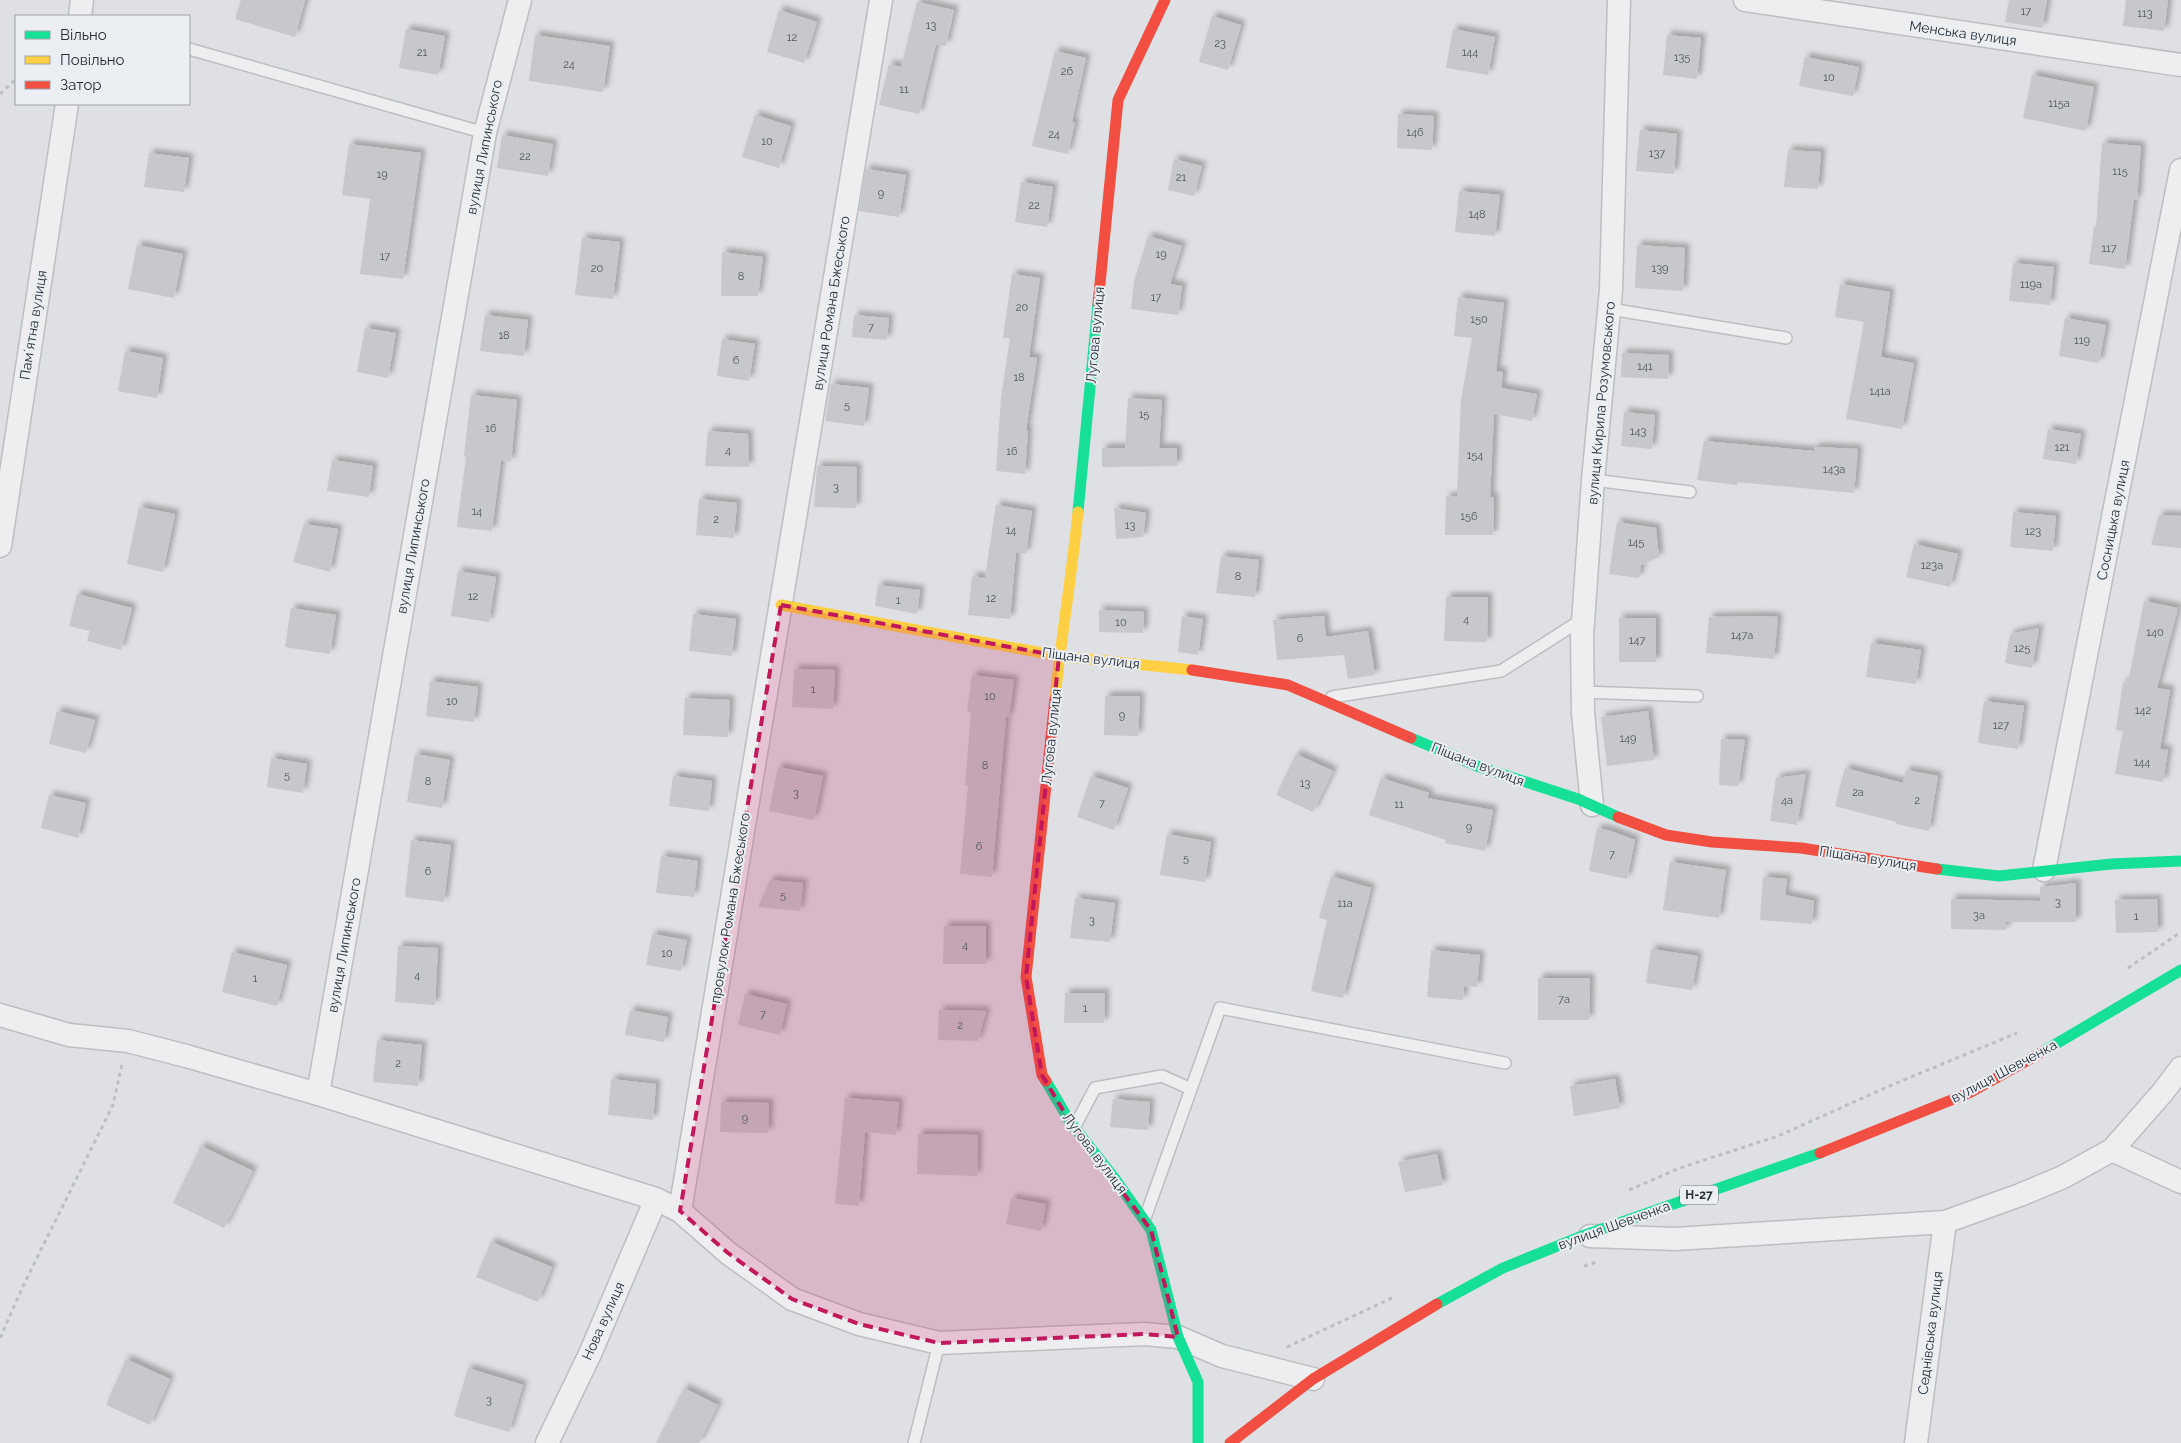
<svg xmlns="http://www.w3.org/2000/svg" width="2181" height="1443" font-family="Raleway,sans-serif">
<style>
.building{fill:#c6c8cb;filter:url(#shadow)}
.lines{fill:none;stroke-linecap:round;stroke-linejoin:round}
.lane-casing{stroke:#bcbec1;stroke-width:14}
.street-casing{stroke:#bcbec1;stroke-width:25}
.path{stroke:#bcbfc2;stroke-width:3;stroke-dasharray:4 4;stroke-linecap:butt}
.lane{stroke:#eeeef0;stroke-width:11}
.street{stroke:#eeeef0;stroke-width:22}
.fast{stroke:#16e098;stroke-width:11}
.slow{stroke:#ffcf43;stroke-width:11}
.jam{stroke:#f24e42;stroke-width:11}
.marked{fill:#c2185b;fill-opacity:0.2;stroke:#c2185b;stroke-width:4;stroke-dasharray:10 6;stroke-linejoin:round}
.labels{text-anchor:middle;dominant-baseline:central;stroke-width:4;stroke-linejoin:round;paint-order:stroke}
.number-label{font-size:11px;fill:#50565f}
.shield{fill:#ebeff3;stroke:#626972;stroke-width:1}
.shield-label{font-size:12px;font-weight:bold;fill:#272f3a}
.street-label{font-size:14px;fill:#272f3a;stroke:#ebeff3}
</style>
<defs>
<filter id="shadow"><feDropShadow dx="4.5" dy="-4.5" stdDeviation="2.5" flood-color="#0004"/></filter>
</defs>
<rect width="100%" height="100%" fill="#dee0e3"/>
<path class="building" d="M241,0H305L295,37L235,19Z
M2009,0H2047L2042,28L2005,22Z
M2126,0H2168L2164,31L2123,26Z
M917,2L954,10L946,46L936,44L919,114L879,105L889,64L901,67Z
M779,10L817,22L804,63L767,52Z
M1212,16L1241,25L1228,70L1199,62Z
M406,29L445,36L438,75L399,68Z
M1453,29L1495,37L1488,75L1446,68Z
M535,35L610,46L603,92L529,81Z
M1667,35L1701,38L1697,79L1663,75Z
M1055,51L1086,58L1072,122H1075L1068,154L1032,146Z
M1805,57L1859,67L1853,96L1799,86Z
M2032,75L2094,87L2086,131L2023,118Z
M1398,114L1434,116L1432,150L1397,148Z
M755,115L791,126L779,168L742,157Z
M1640,130L1677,134L1674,174L1636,171Z
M502,135L553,144L548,176L497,168Z
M2102,143L2141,146L2137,200L2134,199L2125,269L2089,264L2094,227H2096Z
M349,144L421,153L403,279L360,274L370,199L342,195Z
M1788,150L1821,152L1818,189L1784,187Z
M149,153L189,158L184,192L144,187Z
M1174,159L1202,166L1194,196L1168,190Z
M866,169L906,175L899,217L859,211Z
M1021,182L1053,187L1047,227L1015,222Z
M1459,191L1500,195L1495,236L1455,232Z
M1148,236L1182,246L1170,284L1182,286L1178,315L1131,309L1134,282Z
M582,238L620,242L613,299L575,295Z
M137,245L183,254L174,298L128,289Z
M1637,245L1685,248L1683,291L1635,288Z
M722,252L763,257L758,296H721Z
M2013,263L2054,267L2050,305L2009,301Z
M1012,274L1040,278L1029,357L1037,358L1026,430H1028L1025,474L996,471L1001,398L1010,338H1003Z
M1840,284L1890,292L1881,357L1914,363L1902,429L1846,419L1864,322L1835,317Z
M1458,297L1504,303L1496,371L1503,372L1501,388L1537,394L1532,421L1494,414L1490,497H1494L1493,535H1445L1446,496L1457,497L1461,400L1472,338L1454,336Z
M485,315L528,320L524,356L480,351Z
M854,315L889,318L887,340L852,337Z
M2065,318L2106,325L2099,363L2059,356Z
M365,328L396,333L388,378L357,372Z
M722,339L755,344L749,381L717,376Z
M125,351L163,358L157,398L118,391Z
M1622,353L1669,355L1668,379L1621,377Z
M831,384L869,388L864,426L825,421Z
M471,395L517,400L511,462L501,460L492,531L457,527L466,457L464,456Z
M1128,398L1162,400L1159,448H1177V466L1102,467V448H1125Z
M1624,412L1655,415L1652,449L1621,446Z
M2048,429L2081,434L2076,464L2043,459Z
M708,431L748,434L749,467L705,466Z
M1704,441L1814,451L1815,447L1858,449L1854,493L1737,482V485L1697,480Z
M332,460L373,466L369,497L327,491Z
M817,466L857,467L856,508L814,507Z
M699,499L737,503L734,538L696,535Z
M996,505L1032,511L1026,554L1016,552L1010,619L968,615L972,576L985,578Z
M139,507L175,514L163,572L127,564Z
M1114,508L1146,513L1143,537L1116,539Z
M2013,512L2056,516L2053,551L2010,547Z
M2159,515L2181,516V548L2151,545Z
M1617,522L1656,528L1659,557L1641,565L1639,578L1609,574Z
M304,524L338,529L330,572L293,562Z
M1914,544L1958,554L1950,587L1906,577Z
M1221,556L1259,560L1255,597L1216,593Z
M458,571L496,577L489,622L451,616Z
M878,585L920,590L917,614L875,606Z
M77,594L132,608L121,650L87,641L90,631L69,626Z
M1446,597H1488L1487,642L1444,641Z
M2144,601L2178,608L2157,688L2170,690L2160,749L2168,750L2163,782L2115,774L2123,731L2116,730L2123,682L2128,683Z
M291,608L336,615L330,654L285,647Z
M1099,610L1144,612L1143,633L1099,632Z
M693,614L736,619L732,656L689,651Z
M1182,616L1203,619L1198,655L1178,652Z
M1324,616L1326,637L1368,631L1375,675L1348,679L1344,655L1277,660L1273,620Z
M1766,616L1778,617L1774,659L1706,653L1709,617Z
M1619,618H1656V662H1619Z
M2039,628L2032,668L2005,663L2010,634Z
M1871,643L1921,650L1916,684L1866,677Z
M794,669L835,670L833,709L792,707Z
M972,675L1014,680L1009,717H1006L992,877L960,874L968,786H965L971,712L967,711Z
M430,681L478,687L474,722L426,716Z
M1105,696H1140L1138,736L1104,735Z
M685,698L730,700L728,737L683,735Z
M1984,701L2024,706L2018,749L1978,743Z
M57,711L95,720L86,753L49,744Z
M1648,711L1654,760L1607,766L1601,717Z
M1721,739L1745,740L1738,786L1719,785Z
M415,754L450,760L442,808L407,802Z
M1296,754L1333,771L1313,812L1276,795Z
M271,758L307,764L303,793L267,787Z
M778,767L823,776L814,820L769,811Z
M1845,768L1903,783L1906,770L1938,776L1929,831L1896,824V822L1835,806Z
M1806,774L1797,825L1770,821L1776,778Z
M673,776L712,781L709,811L669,806Z
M1091,776L1128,788L1114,830L1077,817Z
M1381,778L1429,793L1427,798L1493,810L1485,851L1445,843L1446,840L1369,815Z
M49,795L86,803L78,838L41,828Z
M1597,828L1611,831L1635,840L1627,879L1589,871Z
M1167,834L1211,842L1205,882L1160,875Z
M411,840L451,845L444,902L405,897Z
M661,856L698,861L694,897L656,893Z
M1670,862L1726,870L1719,918L1663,910Z
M1331,876L1371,888L1343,998L1311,991L1327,920L1319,918Z
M1763,877L1787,879L1785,895L1814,901L1812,924L1760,920Z
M770,880L803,883L800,911L758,907Z
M2076,883V922H2006V930L1951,929V899L2040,901V887Z
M1075,898L1115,903L1110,942L1070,938Z
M2157,899L2158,932L2116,933L2115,900Z
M944,926H986V964H943Z
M652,934L687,940L681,971L646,965Z
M398,946L438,948L435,1005L395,1002Z
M1651,949L1698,956L1692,990L1646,983Z
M1431,950L1480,955L1477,987L1464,986L1463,1000L1427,997Z
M232,952L287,965L277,1006L222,992Z
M1538,978H1590L1589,1020H1538Z
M1065,993H1105L1104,1023H1064Z
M745,994L787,1004L780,1035L738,1025Z
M630,1010L668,1017L664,1042L625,1035Z
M939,1010L986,1011L978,1041L938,1040Z
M377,1040L422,1045L418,1086L373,1082Z
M611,1079L656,1084L653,1120L608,1115Z
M1615,1079L1620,1108L1574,1116L1570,1086Z
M845,1098L899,1102L896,1135L865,1132L859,1206L835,1204Z
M1113,1099L1150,1102L1148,1130L1110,1127Z
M721,1102L769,1103L768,1133L720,1132Z
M918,1134L978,1135L977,1176L917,1174Z
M201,1146L253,1171L224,1228L173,1203Z
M1437,1154L1443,1185L1405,1192L1398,1162Z
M1011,1198L1046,1204L1041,1231L1006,1224Z
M491,1242L552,1267L538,1302L476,1277Z
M126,1359L170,1379L150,1425L106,1405Z
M468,1368L523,1385L509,1432L454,1416Z
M684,1388L718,1405L699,1443H656Z"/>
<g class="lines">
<defs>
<path id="lane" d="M189,49L485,133
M1610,309L1786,338
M1593,480L1690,492
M1582,692L1697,696
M1332,697L1501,671L1583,619
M1075,1126L1095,1088L1162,1076L1191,1089
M1145,1218L1220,1008L1505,1063
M914,1443L939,1343"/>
<path id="street" d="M1745,0L2181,65
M80,16L82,0
M0,546L67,104
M1592,805L1583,713L1582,636L1593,480L1611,290L1619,0
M2044,870L2181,170
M0,1015L69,1035L128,1041L186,1056L318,1094L656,1199L680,1211L728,1253L792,1299L859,1324L939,1343L1144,1334L1178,1337L1222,1356L1313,1379
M318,1094L485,133L520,0
M2112,1150L2181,1182
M680,1211L881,0
M1590,1236L1675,1239L1945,1222L2020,1195L2063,1177L2112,1150L2162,1093L2181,1068
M547,1443L590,1354L656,1199
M1916,1443L1945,1222"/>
</defs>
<use href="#lane" class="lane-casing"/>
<use href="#street" class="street-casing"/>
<path class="path" d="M0,94L16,79
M2128,968L2181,932
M1629,1190L1680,1168L1778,1136L1894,1084L2017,1033
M1584,1266L1599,1261
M0,1338L24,1284L113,1105L122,1064
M1287,1347L1394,1297"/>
<use href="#lane" class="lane"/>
<use href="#street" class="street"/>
<path class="fast" d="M1078,512L1098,304
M1411,738L1477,766L1578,799L1618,817
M1937,869L1999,876L2111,864L2181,861
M2044,1051L2181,970
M1046,1081L1070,1122L1115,1179L1151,1230L1178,1337L1198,1382V1443
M1437,1304L1503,1268L1582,1236L1820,1153"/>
<path class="slow" d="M781,605L1059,656L1192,670
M1055,699C1061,637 1072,575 1078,512"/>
<path class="jam" d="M1098,304L1118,100L1165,0
M1192,670L1288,685L1411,738
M1618,817L1666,835L1712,842L1801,848L1937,869
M1046,1081L1042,1075L1026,977L1055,699
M1820,1153L1971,1092L2044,1051
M1230,1443L1313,1379L1437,1304"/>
</g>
<path class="marked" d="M781,605L1059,656L1026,977L1042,1075L1070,1122L1151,1230L1178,1337L1144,1334L939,1343L859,1324L792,1299L728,1253L680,1211Z"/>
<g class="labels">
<g class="number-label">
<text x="2026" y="11">17</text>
<text x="2145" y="13">113</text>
<text x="931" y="25">13</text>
<text x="792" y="37">12</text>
<text x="1220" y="43">23</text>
<text x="422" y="52">21</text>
<text x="1470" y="52">144</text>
<text x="1682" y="57">135</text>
<text x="569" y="64">24</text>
<text x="1067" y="71">26</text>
<text x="1829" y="77">10</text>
<text x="904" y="89">11</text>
<text x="2059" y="103">115а</text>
<text x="1415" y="132">146</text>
<text x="1054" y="134">24</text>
<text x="767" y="141">10</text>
<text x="1657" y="153">137</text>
<text x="525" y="156">22</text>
<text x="2120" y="171">115</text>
<text x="382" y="174">19</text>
<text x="1181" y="177">21</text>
<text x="881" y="193">9</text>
<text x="1034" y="205">22</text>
<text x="1477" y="214">148</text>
<text x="2109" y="248">117</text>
<text x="1161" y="254">19</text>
<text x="385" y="256">17</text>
<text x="597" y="268">20</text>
<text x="1660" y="268">139</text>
<text x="741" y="276">8</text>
<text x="2031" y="284">119а</text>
<text x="1156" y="297">17</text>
<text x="1022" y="307">20</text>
<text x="1479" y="319">150</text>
<text x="871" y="327">7</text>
<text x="504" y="335">18</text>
<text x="2082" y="340">119</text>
<text x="736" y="360">6</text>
<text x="1645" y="366">141</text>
<text x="1019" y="377">18</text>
<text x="1880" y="391">141а</text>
<text x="847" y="405">5</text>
<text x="1144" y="414">15</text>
<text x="491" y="428">16</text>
<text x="1638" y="431">143</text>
<text x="2062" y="447">121</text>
<text x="728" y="450">4</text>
<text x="1012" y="451">16</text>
<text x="1475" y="455">154</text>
<text x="1834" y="469">143а</text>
<text x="836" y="487">3</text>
<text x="477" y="511">14</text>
<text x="1469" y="516">156</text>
<text x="716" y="519">2</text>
<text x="1130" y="525">13</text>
<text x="1011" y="530">14</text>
<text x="2033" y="531">123</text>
<text x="1636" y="542">145</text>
<text x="1932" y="565">123а</text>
<text x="1238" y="576">8</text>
<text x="473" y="596">12</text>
<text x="991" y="598">12</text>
<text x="898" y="600">1</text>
<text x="1466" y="619">4</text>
<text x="1121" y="622">10</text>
<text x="2155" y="632">140</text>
<text x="1742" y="635">147а</text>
<text x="1300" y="638">6</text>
<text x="1637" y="640">147</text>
<text x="2022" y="648">125</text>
<text x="813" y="689">1</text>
<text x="990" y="696">10</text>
<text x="452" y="701">10</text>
<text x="2143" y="710">142</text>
<text x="1122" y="715">9</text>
<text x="2001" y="725">127</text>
<text x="1628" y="738">149</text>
<text x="2142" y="762">144</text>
<text x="985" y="765">8</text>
<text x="287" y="775">5</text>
<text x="428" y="781">8</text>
<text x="1305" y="783">13</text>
<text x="1858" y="792">2а</text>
<text x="796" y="793">3</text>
<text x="1787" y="800">4а</text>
<text x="1917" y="800">2</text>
<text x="1102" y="803">7</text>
<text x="1399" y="804">11</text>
<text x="1469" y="827">9</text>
<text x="979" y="846">6</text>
<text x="1612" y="854">7</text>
<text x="1186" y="858">5</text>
<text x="428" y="871">6</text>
<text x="783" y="895">5</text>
<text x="2058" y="902">3</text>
<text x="1345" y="903">11а</text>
<text x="1979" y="915">3а</text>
<text x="2136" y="916">1</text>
<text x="1092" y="920">3</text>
<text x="965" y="945">4</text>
<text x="667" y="953">10</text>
<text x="417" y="975">4</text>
<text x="255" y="978">1</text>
<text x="1564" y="999">7а</text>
<text x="1085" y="1008">1</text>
<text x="763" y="1014">7</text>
<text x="960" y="1025">2</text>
<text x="398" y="1063">2</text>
<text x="745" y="1118">9</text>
<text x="489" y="1400">3</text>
</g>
<rect class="shield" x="1680" y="1185.5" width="38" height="19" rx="4"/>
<g class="shield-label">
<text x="1699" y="1195">Н-27</text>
</g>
<g class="street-label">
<text transform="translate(1963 33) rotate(8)">Менська вулиця</text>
<text transform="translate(484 147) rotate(-79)">вулиця Липинського</text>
<text transform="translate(831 303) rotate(-81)">вулиця Романа Бжеського</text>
<text transform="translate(33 325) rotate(-81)">Памʼятна вулиця</text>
<text transform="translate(1095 335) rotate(-85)">Лугова вулиця</text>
<text transform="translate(1601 403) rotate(-85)">вулиця Кирила Розумовського</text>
<text transform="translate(2113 520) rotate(-79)">Сосницька вулиця</text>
<text transform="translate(413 546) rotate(-80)">вулиця Липинського</text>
<text transform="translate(1091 658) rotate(7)">Піщана вулиця</text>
<text transform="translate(1051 737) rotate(-84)">Лугова вулиця</text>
<text transform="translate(1478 764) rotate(21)">Піщана вулиця</text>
<text transform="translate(1868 858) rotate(9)">Піщана вулиця</text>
<text transform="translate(730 908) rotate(-81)">провулок Романа Бжеського</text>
<text transform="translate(344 945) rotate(-80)">вулиця Липинського</text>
<text transform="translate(2004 1071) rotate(-28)">вулиця Шевченка</text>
<text transform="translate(1095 1153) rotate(53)">Лугова вулиця</text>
<text transform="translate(1614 1225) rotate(-20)">вулиця Шевченка</text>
<text transform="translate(603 1321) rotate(-66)">Нова вулиця</text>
<text transform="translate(1930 1333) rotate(-83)">Седнівська вулиця</text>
</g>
</g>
<rect x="15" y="15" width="175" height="90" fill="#ebeff3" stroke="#9da2a9"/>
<rect x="25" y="31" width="25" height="8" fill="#16e098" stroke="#9da2a9"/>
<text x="60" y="40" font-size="15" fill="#272f3a">Вільно</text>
<rect x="25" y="56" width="25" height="8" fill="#ffcf43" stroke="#9da2a9"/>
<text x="60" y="65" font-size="15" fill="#272f3a">Повільно</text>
<rect x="25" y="81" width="25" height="8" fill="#f24e42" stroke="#9da2a9"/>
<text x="60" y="90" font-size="15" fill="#272f3a">Затор</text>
</svg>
